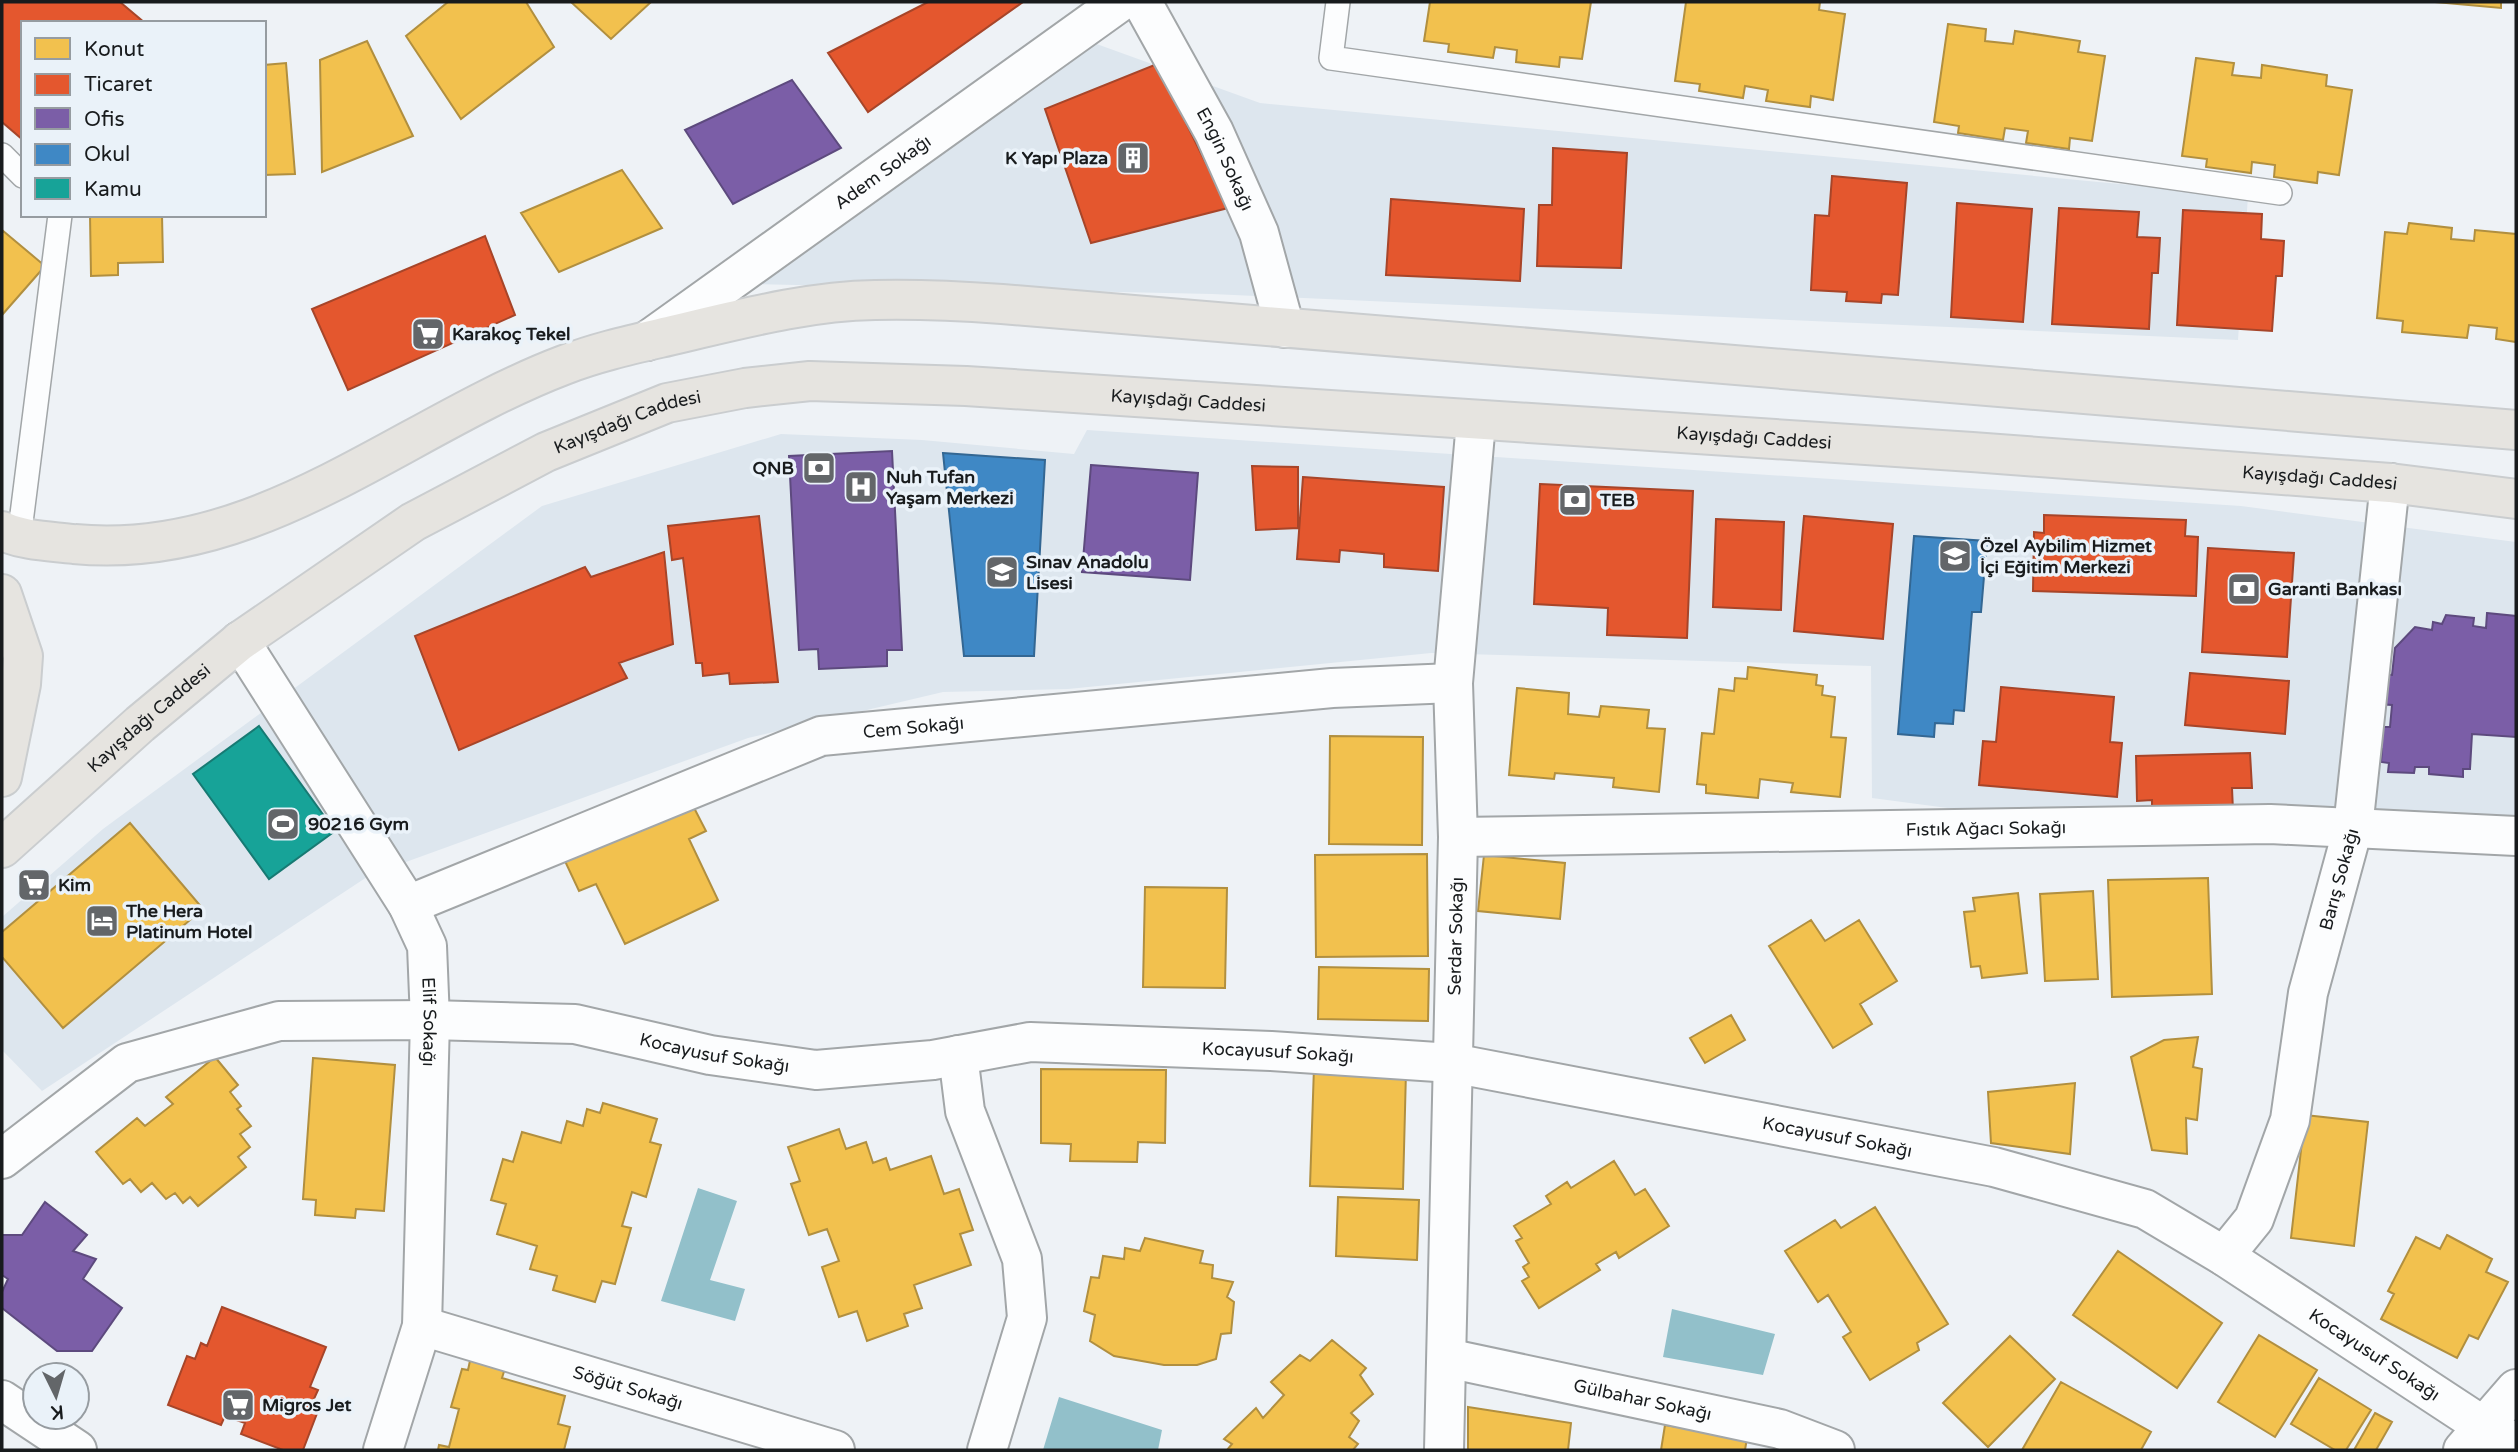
<svg xmlns="http://www.w3.org/2000/svg" width="2518" height="1452" font-family="'Varela Round',sans-serif">
<style>
.built{fill:#dde6ee}
.water{fill:#92c0ca}
.homes{fill:#f2c14e;stroke:#b18f3f;stroke-width:2}
.shops{fill:#e4572e;stroke:#a74529;stroke-width:2}
.offices{fill:#7b5ea7;stroke:#5d4a7e;stroke-width:2}
.schools{fill:#3f88c5;stroke:#336793;stroke-width:2}
.public{fill:#17a398;stroke:#177a73;stroke-width:2}
.lines{fill:none;stroke-linecap:round;stroke-linejoin:round}
.service-casing{stroke:#a2a6a8;stroke-width:26}
.minor-casing{stroke:#a2a6a8;stroke-width:42}
.primary-casing{stroke:#cacdcf;stroke-width:42}
.service{stroke:#fcfdfe;stroke-width:23}
.minor{stroke:#fcfdfe;stroke-width:38}
.primary{stroke:#e6e4e0;stroke-width:38}
.labels{text-anchor:middle;dominant-baseline:central;stroke-width:7;stroke-linejoin:round;paint-order:stroke}
.poi-label{font-size:18px;font-weight:bold;fill:#181b1d;stroke:#eaf2f9;text-anchor:start}
.street-label{font-size:18px;fill:#181b1d;stroke:#eaf2f9}
</style>
<rect width="100%" height="100%" fill="#eef2f6"/>
<path class="built" d="M1080,38L1260,103L2248,196L2238,340L1212,294L750,284Z
M1087,430L2241,506L2516,542V818L1993,814L1872,798L1871,666L1431,653L1068,689L943,692L748,738L370,875L42,1091L2,1050V917L103,829L542,506L781,434L922,440L1074,454Z"/>
<path class="water" d="M698,1188L737,1201L710,1280L745,1289L735,1321L661,1301Z
M1672,1309L1775,1334L1763,1375L1663,1357Z
M1059,1397L1162,1430L1158,1450H1043Z"/>
<path class="homes" d="M448,2H526L554,47L461,119L406,36Z
M571,2H651L611,39Z
M1430,2H1591L1582,59L1560,57L1559,67L1516,62L1517,50L1495,47L1493,58L1448,52L1449,44L1424,41Z
M1686,2H1820L1819,10L1845,14L1833,100L1811,96L1810,107L1766,101L1768,90L1745,86L1743,98L1699,91L1700,84L1675,81Z
M2435,2H2501V8Z
M1948,24L1986,29L1985,41L2013,44L2015,31L2080,41L2078,52L2105,56L2092,141L2070,138L2069,149L2026,143L2028,131L2005,128L2003,140L1958,133L1959,126L1934,122Z
M367,41L413,136L322,172L320,60Z
M2196,58L2234,63L2232,75L2261,78L2262,65L2327,75L2326,86L2352,90L2339,175L2318,172L2317,183L2274,177L2275,165L2252,162L2251,173L2206,167L2207,159L2182,156Z
M286,63L295,174L264,175V65Z
M622,170L662,228L559,272L521,213Z
M90,215H162L163,262L118,263V275L91,276Z
M2409,223L2452,228L2451,239L2474,241L2475,230L2516,234V342L2496,339L2497,328L2469,325L2467,338L2402,332L2403,321L2377,318L2385,232L2407,234Z
M2,230L45,266L2,315Z
M1748,667L1817,675L1816,685L1823,686L1822,695L1835,697L1831,737L1846,738L1840,797L1791,792L1793,783L1760,779L1758,798L1706,793V785L1697,784L1702,733L1714,734L1719,689L1734,691L1735,678L1747,679Z
M1517,688L1569,693L1568,714L1599,717L1601,706L1649,710L1647,728L1665,729L1659,792L1613,787L1614,778L1555,773L1554,779L1509,775Z
M1330,736L1423,737L1422,845L1329,844Z
M690,800L706,831L689,839L718,900L625,944L596,884L579,891L564,859Z
M130,823L203,909L63,1028L2,957V932Z
M1427,854L1428,956L1316,957L1315,855Z
M1484,855L1565,863L1560,919L1478,911Z
M2208,878L2212,994L2112,997L2108,880Z
M1145,887L1227,888L1225,988L1143,987Z
M2093,891L2098,979L2045,981L2040,894Z
M2018,893L2027,973L1982,978L1980,966L1971,967L1964,912L1975,911L1973,898Z
M1811,920L1825,941L1859,920L1897,981L1860,1004L1872,1024L1833,1048L1769,946Z
M1319,967L1429,969L1428,1021L1318,1019Z
M1731,1015L1745,1040L1705,1063L1690,1038Z
M2198,1037L2193,1067L2202,1069L2197,1120L2186,1118L2187,1154L2152,1150L2131,1057L2164,1040Z
M215,1057L238,1085L230,1092L241,1106L237,1109L251,1126L240,1134L250,1147L238,1157L246,1167L198,1206L190,1197L183,1203L175,1193L166,1199L152,1183L141,1192L130,1179L123,1184L96,1152L137,1118L145,1126L173,1104L166,1097Z
M313,1058L395,1065L384,1211L356,1209L355,1218L315,1215L316,1200L303,1199Z
M1314,1067L1406,1071L1403,1189L1310,1186Z
M1041,1069L1166,1070L1165,1143L1138,1142L1137,1162L1070,1161L1071,1144L1041,1143Z
M2075,1083L2070,1154L1991,1143L1988,1092Z
M603,1103L657,1119L650,1142L661,1145L646,1197L632,1192L622,1226L631,1228L615,1284L602,1281L595,1302L553,1290L557,1276L530,1269L537,1246L497,1234L506,1204L491,1200L503,1159L513,1162L522,1132L561,1143L567,1121L583,1126L587,1109L600,1113Z
M2305,1115L2368,1122L2354,1246L2291,1238Z
M839,1129L846,1149L866,1142L873,1163L886,1158L890,1170L931,1156L944,1194L959,1189L973,1230L960,1234L971,1265L914,1285L922,1308L904,1314L908,1326L867,1341L857,1311L839,1317L822,1267L839,1261L827,1229L809,1235L791,1184L800,1181L788,1147Z
M1614,1161L1635,1195L1645,1189L1669,1226L1619,1258L1616,1252L1596,1264L1600,1270L1539,1308L1522,1281L1529,1277L1523,1267L1529,1263L1516,1241L1522,1238L1514,1226L1551,1204L1546,1196L1567,1182L1571,1188Z
M1338,1197L1419,1200L1417,1260L1336,1256Z
M1875,1207L1948,1324L1917,1343L1919,1350L1870,1380L1843,1337L1851,1332L1828,1295L1818,1302L1785,1251L1835,1220L1841,1228Z
M2447,1235L2492,1259L2486,1272L2508,1282L2478,1339L2469,1335L2457,1358L2381,1319L2394,1294L2388,1291L2416,1237L2440,1249Z
M1145,1238L1203,1251L1200,1263L1213,1265L1212,1278L1233,1282L1227,1297L1234,1302L1231,1333L1221,1334L1216,1359L1197,1365H1164L1114,1356L1090,1341L1095,1315L1084,1311L1091,1277L1099,1278L1103,1256L1124,1259L1125,1248L1140,1251Z
M2118,1251L2222,1323L2177,1388L2073,1315Z
M2259,1335L2317,1370L2275,1437L2218,1402Z
M2010,1336L2055,1379L1988,1447L1943,1403Z
M1332,1340L1366,1368L1360,1375L1373,1394L1351,1413L1359,1421L1349,1437L1358,1444L1353,1450H1227L1232,1444L1224,1439L1256,1408L1263,1418L1284,1395L1271,1382L1300,1355L1310,1361Z
M471,1356L506,1365L502,1378L565,1396L558,1424L570,1427L564,1450H438L439,1445L449,1447L459,1409L451,1407L462,1369L468,1370Z
M2319,1378L2371,1410L2346,1450H2335L2291,1424Z
M2061,1382L2151,1432L2141,1450H2022Z
M1468,1407L1571,1423L1568,1450H1468Z
M2375,1413L2392,1422L2376,1450H2354Z
M1665,1425L1747,1438L1745,1450H1661Z"/>
<path class="shops" d="M2,2H120L145,23H23V140L2,122Z
M928,2H1023L868,112L828,53Z
M1157,64L1228,208L1091,243L1045,109Z
M1553,148L1627,153L1621,268L1537,266L1539,205H1552Z
M1832,176L1907,183L1898,295L1882,294L1881,303L1846,301L1847,292L1811,290L1815,215L1829,216Z
M1391,199L1524,209L1520,281L1386,275Z
M1957,203L2032,209L2023,322L1951,317Z
M2059,208L2139,212L2137,237L2160,238L2158,273H2152L2149,329L2052,324Z
M2183,210L2262,214L2261,239L2284,241L2282,276H2276L2272,331L2177,325Z
M485,236L515,315L348,390L312,309Z
M1252,466L1298,467V528L1256,530Z
M1303,477L1444,487L1438,571L1384,567V554L1340,550L1339,562L1297,559Z
M1540,484L1693,491L1687,638L1607,635L1608,608L1534,604Z
M2044,515L2186,520L2185,536L2198,537L2196,596L2033,591L2034,532L2044,533Z
M759,516L778,682L730,684L729,673L703,676L702,663H696L683,558L672,560L668,526Z
M1804,516L1893,524L1883,639L1794,631Z
M1716,519L1784,522L1781,610L1713,607Z
M2208,548L2294,553L2287,657L2202,652Z
M664,552L673,644L619,663L627,678L459,750L415,636L585,567L591,577Z
M2190,673L2289,681L2285,734L2185,725Z
M2001,687L2114,697L2110,742L2122,743L2117,797L1979,785L1983,741L1996,742Z
M2250,753L2252,788H2232L2233,811L2152,813V800L2137,801L2136,756Z
M222,1307L326,1347L310,1387L318,1390L313,1401L321,1403L303,1450H283L241,1434L245,1423L225,1416L221,1425L168,1405L187,1356L195,1359L201,1343L207,1346Z"/>
<path class="offices" d="M792,80L841,148L733,204L685,130Z
M892,451L902,650H887V666L819,669L818,649L799,650L789,456Z
M1091,465L1198,473L1190,580L1082,572Z
M2487,613L2516,616V737L2472,734L2470,769H2463V777L2429,774V767H2415L2414,773L2388,772L2389,763L2381,762L2382,749H2377L2379,727H2390L2392,705L2377,704L2379,674L2392,675L2395,648L2415,627L2432,630L2433,622L2442,624L2446,615L2474,618L2473,626L2486,628Z
M45,1202L87,1235L73,1251L96,1259L83,1279L122,1308L92,1351H57L2,1308V1292L8,1279L2,1275V1235H22Z"/>
<path class="schools" d="M943,453L1045,460L1034,656H964Z
M1914,536L1987,541L1981,612H1972L1964,711L1954,710L1953,724L1935,723L1934,737L1898,734Z"/>
<path class="public" d="M259,726L335,831L269,879L193,774Z"/>
<g class="lines">
<defs>
<path id="service" d="M1338,2L1331,58L2280,193
M2,155L23,176
M19,538L60,215"/>
<g id="minor">
<path id="s1" d="M1142,2L1214,132L1259,233L1285,328"/>
<path id="s2" d="M647,341L1120,2"/>
<path id="s3" d="M240,641L408,905L427,946L430,1020L422,1326L383,1450"/>
<path id="s4" d="M1458,837L2270,824L2516,836"/>
<path id="s5" d="M408,905L821,736L1332,688L1453,683"/>
<path d="M958,1055L965,1111L1022,1259L1027,1318L987,1450"/>
<path id="s6" d="M2,1159L127,1063L279,1021L430,1020L575,1024L710,1055L816,1070L933,1060L1030,1042L1271,1051L1452,1063L1994,1167L2145,1209L2224,1256L2483,1426L2516,1443"/>
<path id="s7" d="M2224,1256L2254,1219L2290,1120L2308,993L2353,828L2390,483"/>
<path id="s8" d="M422,1326L835,1450"/>
<path id="s9" d="M1447,1358L1780,1429L1835,1450"/>
<path d="M2,1400L77,1450"/>
<path id="s10" d="M1444,1450L1458,837L1453,683L1476,422"/>
<path d="M2463,1450L2516,1389"/>
</g>
<g id="primary">
<path d="M2,531C25,541 49,541 74,544C259,562 401,427 564,365C600,351 639,343 677,334C741,319 808,301 875,300C917,299 960,301 1002,304L2516,430"/>
<path d="M2,594L23,656L21,684L2,777"/>
<path id="s11" d="M2,848L140,724L240,641L413,522L546,452L667,403L745,388L810,381L966,386L1972,452L2390,483L2516,499"/>
</g>
</defs>
<use href="#service" class="service-casing"/>
<use href="#minor" class="minor-casing"/>
<use href="#primary" class="primary-casing"/>
<use href="#service" class="service"/>
<use href="#minor" class="minor"/>
<use href="#primary" class="primary"/>
</g>
<defs>
<symbol id="building-square" viewBox="-11 -11 22 22"><rect x="-9" y="-9" width="18" height="18" rx="4" fill="#636669" stroke="#eaf2f9"/><path d="M-4-6H4V6H1V3H-1V6H-4ZM-2.5-4.3h1.7v1.8h-1.7ZM.8-4.3h1.7v1.8H.8ZM-2.5-1h1.7V.8h-1.7ZM.8-1h1.7V.8H.8Z" fill="#fff"/></symbol>
<symbol id="supermarket-square" viewBox="-11 -11 22 22"><rect x="-9" y="-9" width="18" height="18" rx="4" fill="#636669" stroke="#eaf2f9"/><path d="M-6-5.5h2.5l.6 2H6L4.5 2H-2.5L-4.4-4H-6ZM-1.5 3.2a1.3 1.3 0 1 0 .1 0ZM3 3.2a1.3 1.3 0 1 0 .1 0Z" fill="#fff"/></symbol>
<symbol id="bank-square" viewBox="-11 -11 22 22"><rect x="-9" y="-9" width="18" height="18" rx="4" fill="#636669" stroke="#eaf2f9"/><path d="M-6-4H6V4H-6ZM0-2.3a2.3 2.3 0 1 0 0 4.6a2.3 2.3 0 1 0 0-4.6Z" fill="#fff"/></symbol>
<symbol id="hospital-square" viewBox="-11 -11 22 22"><rect x="-9" y="-9" width="18" height="18" rx="4" fill="#636669" stroke="#eaf2f9"/><path d="M-5-5h3v3.5h4V-5h3V5h-3V1.5h-4V5h-3Z" fill="#fff"/></symbol>
<symbol id="school-square" viewBox="-11 -11 22 22"><rect x="-9" y="-9" width="18" height="18" rx="4" fill="#636669" stroke="#eaf2f9"/><path d="M0-5L7-2L0 1L-7-2ZM-4 1L0 2.5L4 1V4Q0 6-4 4Z" fill="#fff"/></symbol>
<symbol id="stadium-square" viewBox="-11 -11 22 22"><rect x="-9" y="-9" width="18" height="18" rx="4" fill="#636669" stroke="#eaf2f9"/><path d="M0-5a6.5 5 0 1 0 0 10a6.5 5 0 1 0 0-10ZM-3.5-1.8h7v3.6h-7Z" fill="#fff"/></symbol>
<symbol id="hotel-square" viewBox="-11 -11 22 22"><rect x="-9" y="-9" width="18" height="18" rx="4" fill="#636669" stroke="#eaf2f9"/><path d="M-6-4.5h1.5V1H6V5H4.5V3h-9V5H-6ZM-4 0a1.8 1.8 0 1 1 3.6 0ZM.5 0V-2.5h3Q6-2.5 6 0Z" fill="#fff"/></symbol>
</defs>
<g fill-rule="evenodd">
<use href="#building-square" x="1114" y="139" width="38" height="38"/>
<use href="#supermarket-square" x="409" y="315" width="38" height="38"/>
<use href="#bank-square" x="800" y="449" width="38" height="38"/>
<use href="#hospital-square" x="842" y="468" width="38" height="38"/>
<use href="#bank-square" x="1556" y="481" width="38" height="38"/>
<use href="#school-square" x="1936" y="537" width="38" height="38"/>
<use href="#school-square" x="983" y="553" width="38" height="38"/>
<use href="#bank-square" x="2225" y="570" width="38" height="38"/>
<use href="#stadium-square" x="264" y="805" width="38" height="38"/>
<use href="#supermarket-square" x="15" y="866" width="38" height="38"/>
<use href="#hotel-square" x="83" y="902" width="38" height="38"/>
<use href="#supermarket-square" x="219" y="1386" width="38" height="38"/>
</g>
<g class="labels">
<g class="poi-label">
<text x="1108" y="158" text-anchor="end">K Yapı Plaza</text>
<text x="452" y="334">Karakoç Tekel</text>
<text x="794" y="468" text-anchor="end">QNB</text>
<text x="886" y="477">Nuh Tufan<tspan x="886" dy="21">Yaşam Merkezi</tspan></text>
<text x="1600" y="500">TEB</text>
<text x="1980" y="546">Özel Aybilim Hizmet<tspan x="1980" dy="21">İçi Eğitim Merkezi</tspan></text>
<text x="1026" y="562">Sınav Anadolu<tspan x="1026" dy="21">Lisesi</tspan></text>
<text x="2268" y="589">Garanti Bankası</text>
<text x="308" y="824">90216 Gym</text>
<text x="58" y="885">Kim</text>
<text x="126" y="911">The Hera<tspan x="126" dy="21">Platinum Hotel</tspan></text>
<text x="262" y="1405">Migros Jet</text>
</g>
<g class="street-label">
<text stroke="none"><textPath href="#s1" startOffset="178">Engin Sokağı</textPath></text>
<text stroke="none"><textPath href="#s2" startOffset="290">Adem Sokağı</textPath></text>
<text stroke="none"><textPath href="#s11" startOffset="1330">Kayışdağı Caddesi</textPath></text>
<text stroke="none"><textPath href="#s11" startOffset="763">Kayışdağı Caddesi</textPath></text>
<text stroke="none"><textPath href="#s11" startOffset="1897">Kayışdağı Caddesi</textPath></text>
<text stroke="none"><textPath href="#s11" startOffset="2464">Kayışdağı Caddesi</textPath></text>
<text stroke="none"><textPath href="#s11" startOffset="196">Kayışdağı Caddesi</textPath></text>
<text stroke="none"><textPath href="#s5" startOffset="539">Cem Sokağı</textPath></text>
<text stroke="none"><textPath href="#s4" startOffset="528">Fıstık Ağacı Sokağı</textPath></text>
<text stroke="none"><textPath href="#s7" startOffset="399">Barış Sokağı</textPath></text>
<text stroke="none"><textPath href="#s10" startOffset="514">Serdar Sokağı</textPath></text>
<text stroke="none"><textPath href="#s3" startOffset="434">Elif Sokağı</textPath></text>
<text stroke="none"><textPath href="#s6" startOffset="754">Kocayusuf Sokağı</textPath></text>
<text stroke="none"><textPath href="#s6" startOffset="1321">Kocayusuf Sokağı</textPath></text>
<text stroke="none"><textPath href="#s6" startOffset="1888">Kocayusuf Sokağı</textPath></text>
<text stroke="none"><textPath href="#s6" startOffset="2476">Kocayusuf Sokağı</textPath></text>
<text stroke="none"><textPath href="#s8" startOffset="215">Söğüt Sokağı</textPath></text>
<text stroke="none"><textPath href="#s9" startOffset="200">Gülbahar Sokağı</textPath></text>
</g>
</g>
<rect width="2518" height="1452" fill="none" stroke="#181b1d" stroke-width="7"/>
<rect x="21" y="21" width="245" height="196" fill="#eaf2f9" stroke="#969ca1" stroke-width="2"/>
<rect x="35" y="38" width="35" height="21" fill="#f2c14e" stroke="#969ca1" stroke-width="2"/>
<text x="84" y="56" font-size="21" fill="#181b1d">Konut</text>
<rect x="35" y="74" width="35" height="21" fill="#e4572e" stroke="#969ca1" stroke-width="2"/>
<text x="84" y="91" font-size="21" fill="#181b1d">Ticaret</text>
<rect x="35" y="108" width="35" height="21" fill="#7b5ea7" stroke="#969ca1" stroke-width="2"/>
<text x="84" y="126" font-size="21" fill="#181b1d">Ofis</text>
<rect x="35" y="144" width="35" height="21" fill="#3f88c5" stroke="#969ca1" stroke-width="2"/>
<text x="84" y="161" font-size="21" fill="#181b1d">Okul</text>
<rect x="35" y="178" width="35" height="21" fill="#17a398" stroke="#969ca1" stroke-width="2"/>
<text x="84" y="196" font-size="21" fill="#181b1d">Kamu</text>
<g transform="translate(56 1396) rotate(175)"><circle r="33" fill="#eaf2f9" stroke="#969ca1" stroke-width="2"/>
<path d="M0-5L12 26L0 18L-12 26Z" fill="#636669"/>
<text y="-10" font-size="19" font-weight="bold" text-anchor="middle" fill="#181b1d">K</text>
</g>
</svg>
